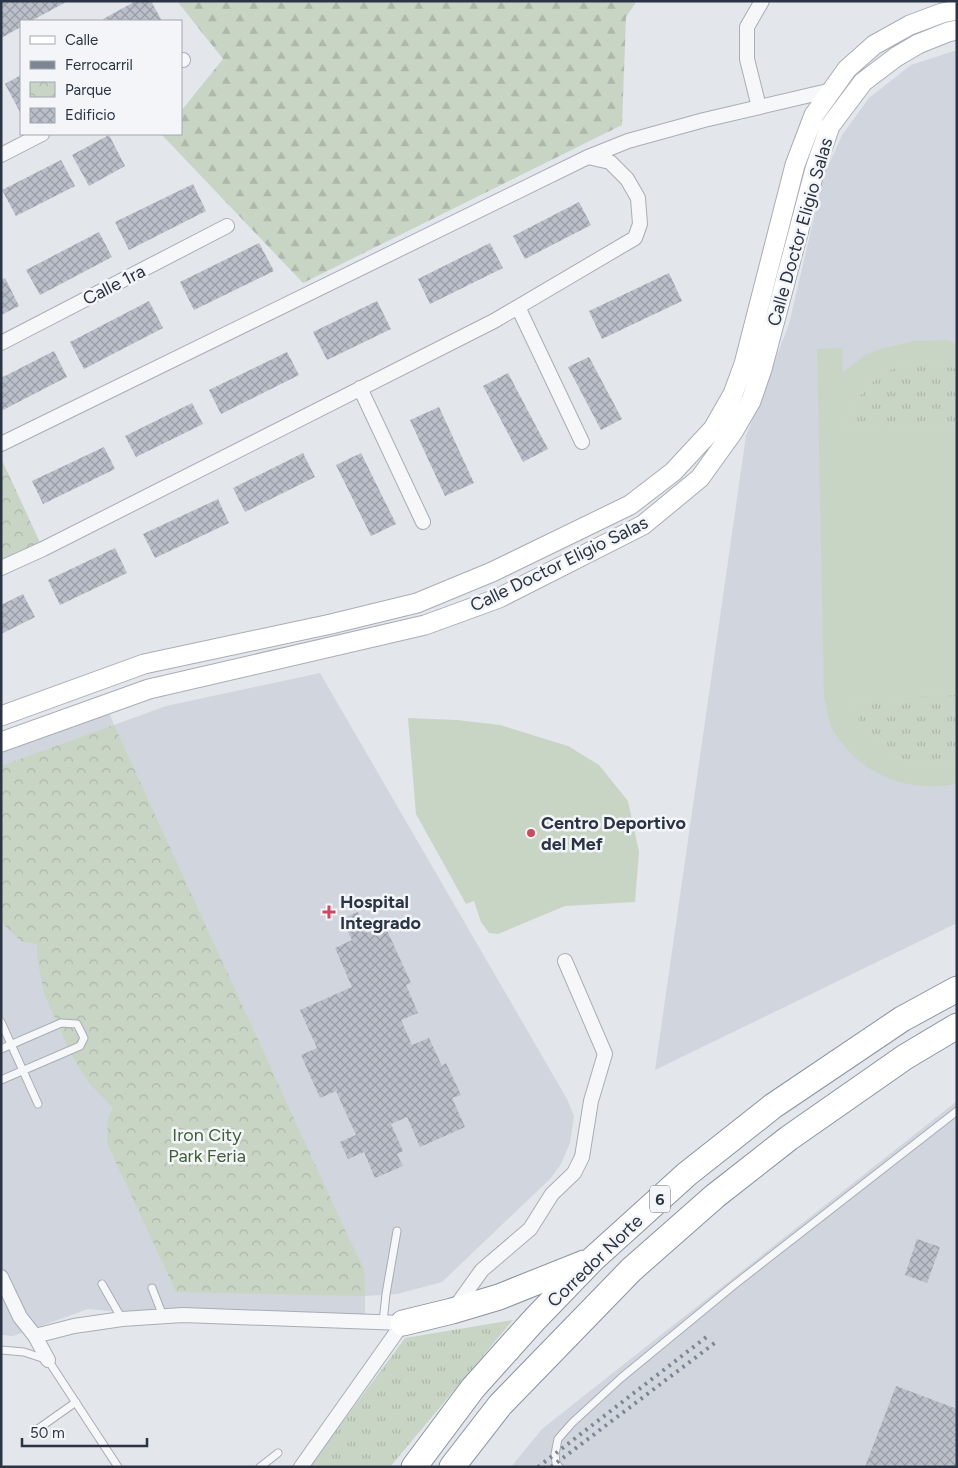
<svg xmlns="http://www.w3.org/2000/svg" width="958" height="1468" font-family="Figtree,sans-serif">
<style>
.built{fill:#d1d5dd}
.grass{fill:url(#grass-tufts)}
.forest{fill:url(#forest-firs)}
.park{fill:url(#park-crowns)}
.pitch{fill:#c9d5c4}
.building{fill:url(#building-cross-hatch)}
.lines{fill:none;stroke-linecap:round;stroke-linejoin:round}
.lane-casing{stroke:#a8adb6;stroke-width:9}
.street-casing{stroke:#a8adb6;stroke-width:16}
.secondary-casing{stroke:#a8adb6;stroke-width:21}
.highway-casing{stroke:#8a94a2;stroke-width:27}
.lane{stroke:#f6f7f9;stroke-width:7}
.street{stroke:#f6f7f9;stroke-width:14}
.secondary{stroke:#fff;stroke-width:19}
.highway{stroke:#fff;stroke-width:25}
.rail{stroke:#7c8695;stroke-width:4;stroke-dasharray:2.5 5;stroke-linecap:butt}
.poi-dot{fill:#cf495e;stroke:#f3f5f8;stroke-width:2}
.labels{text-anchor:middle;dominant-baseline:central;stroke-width:5;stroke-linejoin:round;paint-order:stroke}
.shield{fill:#f3f5f8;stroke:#676e7a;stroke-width:1}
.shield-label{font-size:16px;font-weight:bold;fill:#2b3444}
.street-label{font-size:18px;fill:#2b3444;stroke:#f3f5f8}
.poi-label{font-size:18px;font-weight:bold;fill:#2b3444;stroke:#f3f5f8;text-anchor:start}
.park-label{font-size:18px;fill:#3f6038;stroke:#f3f5f8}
</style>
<defs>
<pattern id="grass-tufts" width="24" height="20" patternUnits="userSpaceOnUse" patternTransform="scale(1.25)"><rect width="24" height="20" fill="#c9d5c4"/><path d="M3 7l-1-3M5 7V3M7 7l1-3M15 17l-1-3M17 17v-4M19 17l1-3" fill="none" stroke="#adb7aa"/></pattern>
<pattern id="forest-firs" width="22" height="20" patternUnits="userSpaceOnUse" patternTransform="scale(1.25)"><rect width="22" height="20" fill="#c9d5c4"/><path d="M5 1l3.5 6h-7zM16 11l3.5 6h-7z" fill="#adb7aa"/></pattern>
<pattern id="park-crowns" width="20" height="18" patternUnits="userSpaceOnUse" patternTransform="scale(1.25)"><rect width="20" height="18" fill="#c9d5c4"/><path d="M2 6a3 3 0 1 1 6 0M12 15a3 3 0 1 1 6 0" fill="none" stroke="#adb7aa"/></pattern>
<pattern id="building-cross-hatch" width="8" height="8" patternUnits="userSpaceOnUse" patternTransform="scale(1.25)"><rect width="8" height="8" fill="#babfc9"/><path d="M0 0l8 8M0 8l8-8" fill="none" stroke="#979ca5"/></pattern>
</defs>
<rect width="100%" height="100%" fill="#e3e6eb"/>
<path class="built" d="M957,50V923L655,1070L746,436L789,324L824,175L842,135L869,98L911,65Z
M320,673L567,1099L574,1116L570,1143L561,1164L551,1178L442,1282L397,1294L365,1296V1322L163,1316L88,1309L13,1336L1,1335V742L106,705L114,725L166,706Z
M957,1101V1467H511L542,1429Z"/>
<path class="grass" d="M921,363L947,366L957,369V425L844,428L853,405L869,384L892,369Z
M957,695V761L933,765L903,759L878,746L860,725L851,698Z
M513,1320L390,1467H309L405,1338Z"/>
<path class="forest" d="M177,1H637L626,17L622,125L303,283L162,135L163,134H181V111L223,59Z"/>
<path class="park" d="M1,458L43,549L1,568Z
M114,725L350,1241L364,1269L365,1296L176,1292L107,1143L108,1117L113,1108L89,1083L72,1056L44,994L37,957V944L22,942L4,925L1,918V766Z"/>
<path class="pitch" d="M946,340L957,343V369L947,366L921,363L892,369L869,384L853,405L844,428L957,425V695L851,698L860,725L878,746L903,759L933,765L957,761V783C948,786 940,786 930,786C889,786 856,766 834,732C828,723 827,708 824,698L817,349L842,348L843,373L865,355L880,349L914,341Z
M408,718L457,720L500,725L568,746L599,765L628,801L639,852L635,902L565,906L498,934L489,933L481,922L474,901L466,904L416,814Z"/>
<path class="building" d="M68,1L31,21H21V27L1,38V2Z
M136,1H151L162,21H104L103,19Z
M21,75V114L5,84Z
M109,135L125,166L89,186L72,155Z
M61,160L75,186L16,216L2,190Z
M193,184L206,211L129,250L115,222Z
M579,202L591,225L525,259L513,236Z
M99,232L112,257L40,295L26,270Z
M259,243L274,271L194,310L180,282Z
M490,243L503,268L430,304L418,279Z
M669,273L682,301L602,339L589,311Z
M5,278L19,306L1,315V280Z
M149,301L163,328L84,369L70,342Z
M377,301L391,329L327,360L313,332Z
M54,351L67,377L1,411V378Z
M287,352L299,375L221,414L209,390Z
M589,357L622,419L601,430L568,367Z
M508,373L548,449L523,462L483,386Z
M192,403L203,424L136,457L125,436Z
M439,407L474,483L445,496L410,420Z
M104,447L115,469L43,504L32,481Z
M303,453L315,477L245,512L233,488Z
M361,453L396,524L371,536L336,465Z
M218,499L229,523L155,558L143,534Z
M115,548L127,573L60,605L48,580Z
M23,594L35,617L1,634V605Z
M358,912L367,933L385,926L411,983L406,985L418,1013L401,1020L412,1045L429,1038L442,1066L446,1063L461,1095L452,1098L465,1127L420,1147L407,1117L391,1124L403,1151L397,1154L403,1166L375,1178L364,1152L348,1159L340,1142L356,1135L336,1091L320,1098L301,1055L317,1048L300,1010L352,987L335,948L352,940L342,919Z
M917,1239L940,1247L927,1283L905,1275Z
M896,1386L957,1409V1467H865Z"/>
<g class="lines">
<defs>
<path id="lane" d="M1,1022L38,1104
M1,1049L61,1023L77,1024L84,1038L80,1046L1,1080
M102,1284L122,1319
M152,1288L163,1316
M383,1322L386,1294L397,1231
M1,1350L24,1352L48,1360L118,1467
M35,1431L76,1402
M260,1467L278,1453
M559,1467L556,1463L555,1454L558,1439L572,1423L621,1378L734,1285L957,1111"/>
<path id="street" d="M181,60H183
M759,107L747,59V27L762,1
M1,155L42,134
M518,307L582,442
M1,343L227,226
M360,388L423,522
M1,444L588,157L628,141L704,120L832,90
M1,568L43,549L494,321L635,238L640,224L638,198L627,179L610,162L588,157
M1,1277L20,1317L35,1336L48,1360
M454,1309L482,1270L530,1229L552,1194L574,1173L582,1157L591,1101L605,1054L565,961
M35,1336L74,1326L122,1319L183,1315L403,1323
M301,1467L403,1323"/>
<path id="secondary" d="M1,716L144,664L331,624L417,603L492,572L630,505L673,472L713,429L733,394L744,364L795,165L814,115L847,69L874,45L910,25L942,13L957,10
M1,742L149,689L425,625L499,598L643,525L700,478L733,432L751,401L762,369L815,169L830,126L863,82L896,57L918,44L948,32L957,30"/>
<path id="highway" d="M403,1323L452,1311L499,1297L584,1263
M414,1467L473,1388L535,1319L593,1259L687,1174L773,1106L902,1019L957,989
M452,1467L500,1405L631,1270L715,1196L789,1138L905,1057L957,1026"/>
</defs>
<use href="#lane" class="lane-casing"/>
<use href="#street" class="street-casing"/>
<use href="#secondary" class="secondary-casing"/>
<use href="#highway" class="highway-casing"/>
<use href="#lane" class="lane"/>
<use href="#street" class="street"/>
<use href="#secondary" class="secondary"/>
<use href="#highway" class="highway"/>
<path class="rail" d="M538,1467L709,1335
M551,1467L716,1342"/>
</g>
<g class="poi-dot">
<circle cx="531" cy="833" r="5"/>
<path d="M326.5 904.5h5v5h5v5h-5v5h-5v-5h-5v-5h5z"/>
</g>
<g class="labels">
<rect class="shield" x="650" y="1185.5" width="20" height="27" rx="4"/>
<g class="shield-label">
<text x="660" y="1199">6</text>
</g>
<g class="street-label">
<text transform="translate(800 232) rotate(-74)">Calle Doctor Eligio Salas</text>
<text transform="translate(114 285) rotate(-27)">Calle 1ra</text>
<text transform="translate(559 564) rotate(-26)">Calle Doctor Eligio Salas</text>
<text transform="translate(595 1261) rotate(-44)">Corredor Norte</text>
</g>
<g class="poi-label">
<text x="541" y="823">Centro Deportivo<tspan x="541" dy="21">del Mef</tspan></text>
<text x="340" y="902">Hospital<tspan x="340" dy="21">Integrado</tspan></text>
</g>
<g class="park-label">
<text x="207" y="1135">Iron City<tspan x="207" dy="21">Park Feria</tspan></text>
</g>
</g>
<rect width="958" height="1468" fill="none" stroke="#2b3444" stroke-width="5"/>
<rect x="20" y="20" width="162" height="115" fill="#f3f5f8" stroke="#a3a8b0"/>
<rect x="30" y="36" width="25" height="8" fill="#ffffff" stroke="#a3a8b0"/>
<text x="65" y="45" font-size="15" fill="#2b3444">Calle</text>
<rect x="30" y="61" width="25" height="8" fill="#7c8695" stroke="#a3a8b0"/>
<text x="65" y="70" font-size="15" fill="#2b3444">Ferrocarril</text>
<rect x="30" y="82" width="25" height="15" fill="url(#park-crowns)" stroke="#a3a8b0"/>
<text x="65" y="95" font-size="15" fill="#2b3444">Parque</text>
<rect x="30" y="108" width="25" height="15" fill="url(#building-cross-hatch)" stroke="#a3a8b0"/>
<text x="65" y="120" font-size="15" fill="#2b3444">Edificio</text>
<path d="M22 1438v8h125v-8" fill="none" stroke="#2b3444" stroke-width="2.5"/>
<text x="30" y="1438" font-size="15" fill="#2b3444" stroke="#f3f5f8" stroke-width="4" paint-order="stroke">50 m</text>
</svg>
